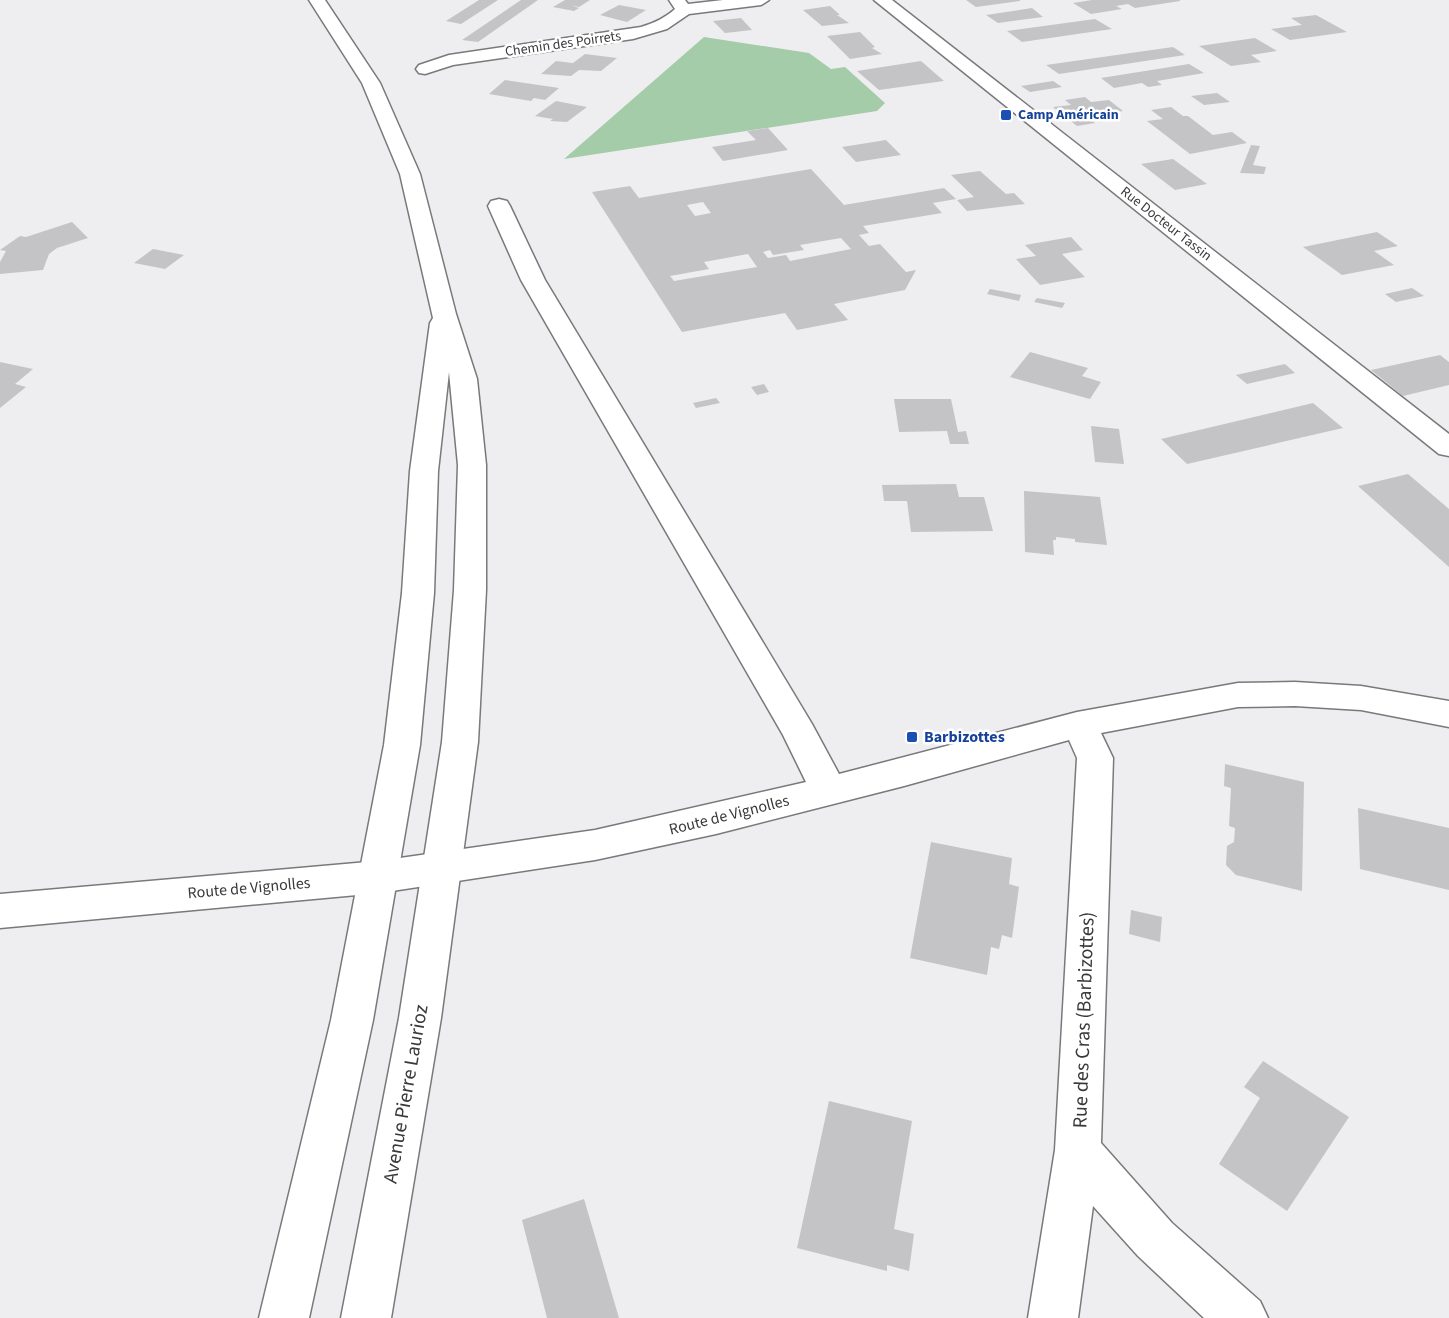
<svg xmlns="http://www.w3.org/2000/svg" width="1449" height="1318" font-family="'Source Sans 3',sans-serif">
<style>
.green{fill:#a4cca8}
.building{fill:#c4c4c7;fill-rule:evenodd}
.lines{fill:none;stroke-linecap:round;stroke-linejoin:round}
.minor-casing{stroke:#79797c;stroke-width:3}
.major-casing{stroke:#79797c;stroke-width:3}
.minor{fill:#fff;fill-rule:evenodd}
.major{fill:#fff;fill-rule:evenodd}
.transit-dot{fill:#1a4fb4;stroke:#fff;stroke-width:2}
.labels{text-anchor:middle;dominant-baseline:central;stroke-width:5;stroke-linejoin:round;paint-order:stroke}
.far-street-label{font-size:14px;fill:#39393b;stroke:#fff}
.far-transit-label{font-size:14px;font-weight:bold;fill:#164399;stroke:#fff;text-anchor:start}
.transit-label{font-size:16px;font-weight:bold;fill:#164399;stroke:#fff;text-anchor:start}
.street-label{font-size:16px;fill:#39393b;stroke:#fff}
.near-street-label{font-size:20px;fill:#39393b;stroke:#fff}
</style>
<rect width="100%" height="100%" fill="#eeeef1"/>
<path class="green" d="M704,37L809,53L831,69L845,67L885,103L877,111L564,159Z"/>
<path class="building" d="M479,0H498L461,24L446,21Z
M521,0H538L478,42L462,40Z
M565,0H590L579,7L571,5L579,8L574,11L553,7Z
M966,0H1020V1L976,7Z
M1092,0H1180V1L1135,8L1128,4L1116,6L1122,9L1091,14L1073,3Z
M619,5L646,10L627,22L600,15Z
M830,6L840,15H837L849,23L822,26L803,10Z
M1032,8L1043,17L998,23L986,15Z
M1316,15L1347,32L1290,40L1271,29L1302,25L1291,18Z
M741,18L752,30L725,33L713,21Z
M1095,19L1112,29L1022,42L1007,31Z
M860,32L875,47L872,48L882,54L850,59L827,36Z
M1255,38L1277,51L1251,55L1261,62L1231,66L1199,46Z
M1173,47L1185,55L1059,74L1046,65Z
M585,54L617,58L601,71L579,70L571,76L541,74L556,61L573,63Z
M921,61L944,81L879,90L857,71Z
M1189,64L1204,73L1157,81L1162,85L1148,87L1142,83L1114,88L1101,78Z
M505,80L559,88L545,100L534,98L531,101L489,94Z
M1053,81L1062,87L1030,92L1021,86Z
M1217,93L1230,102L1204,105L1191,96Z
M1085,97L1091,102L1109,100L1123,111L1086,116L1095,123L1077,126L1053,107L1071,105L1065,100Z
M556,101L587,107L567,122L550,121L553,119L535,116Z
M1171,107L1183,116H1188L1213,135L1232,132L1247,143L1190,154L1147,121L1163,119L1151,110Z
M768,128L788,150L723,161L712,147L756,140L747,131Z
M886,140L901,155L856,162L842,147Z
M1251,145L1260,146L1253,165L1266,167L1264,174L1240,173Z
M1173,159L1207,184L1175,190L1141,164Z
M811,169L844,205L944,188L956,199L933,203L942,213L863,226L869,233L859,235L869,246L880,244L906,272L916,270L905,290L834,304L848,320L797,330L785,313L682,332L592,192L630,186L639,198ZM703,202L711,213L695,216L687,205ZM841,238L851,249L790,261L786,255L768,258L763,252L770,250L773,255L804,250L800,245ZM748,254L757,267L674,281L670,276L709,269L704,262Z
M980,171L1006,194L1014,193L1025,204L967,211L957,200L974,197L951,175Z
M72,222L88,238L57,248L49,254L43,270L0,274V262L6,251L0,250L20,236L26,237Z
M1377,232L1398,246L1374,251L1394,265L1342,275L1303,247Z
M1071,237L1083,250L1062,254L1085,277L1040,285L1016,259L1036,256L1025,245Z
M153,249L184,255L165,269L134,263Z
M1412,288L1424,296L1396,302L1385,294Z
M990,289L1006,292L1021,295L1019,301L987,294Z
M1037,298L1065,303L1062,308L1034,302Z
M1030,352L1088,368L1082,376L1101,382L1090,399L1010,377Z
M1440,355L1449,362V385L1403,396L1371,370Z
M0,362L33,369L15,384L26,387L0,408Z
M1285,364L1295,373L1247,384L1236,375Z
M764,384L769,392L757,395L751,387Z
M716,398L720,403L696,408L693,403Z
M894,399H951L958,432L966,431L969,444H950L947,431L899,432Z
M1313,403L1343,428L1187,464L1161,439Z
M1091,426L1119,429L1124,464L1095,462Z
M1408,474L1449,509V567L1358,486Z
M956,484L959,497H984L993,531L911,532L907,501H884L882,485Z
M1024,491L1100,497L1107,545L1075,542V539L1056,537V540H1053L1054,555L1025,552Z
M1225,764L1304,782L1302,891L1236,875L1226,865L1227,846L1234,842L1235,828L1229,826L1231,788L1224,786Z
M1358,808L1449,828V890L1360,869Z
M931,842L1012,858L1009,884L1019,887L1012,938L1002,935L999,949L991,947L987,975L910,958Z
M1131,910L1162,917L1160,942L1129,934Z
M1263,1061L1349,1117L1287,1211L1219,1164L1260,1098L1244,1087Z
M829,1101L912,1121L894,1229L914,1234L909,1271L887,1265V1271L797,1248Z
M584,1199L619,1318H547L522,1220Z"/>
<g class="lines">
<defs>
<path id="minor" d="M669,0H685L688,4L723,0H769L761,5L689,14L667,29L633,39L453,65L425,74L419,73L416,69L419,65L449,55L641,27C654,23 665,18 675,9Z
M874,0H892L1449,434V456L1439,454Z
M499,199L507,201L510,206L545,280L812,724L839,774L1077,712L1238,683L1295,682L1361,686L1449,701V727L1361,710L1295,706L1238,707L1101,733L1113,758L1101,1143L1172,1223L1260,1301L1268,1318H1204L1138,1256L1093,1206L1078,1318H1028L1055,1150L1077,758L1069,740L904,786L716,834L595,860L379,893L0,928V894L379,861L595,830L806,782L783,735L521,280L488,206L491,201Z"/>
<path id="major" d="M309,0H325L380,83L420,174L456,314L477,379L486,465V590L478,742L441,1018L391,1318H341L399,1018L442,742L454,590L458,465L449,372L438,471L434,593L420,745L373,1020L309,1318H259L331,1020L384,745L402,593L410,471L430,323L433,318L400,174L362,83Z"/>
</defs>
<use href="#minor" class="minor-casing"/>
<use href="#major" class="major-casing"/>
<use href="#minor" class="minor"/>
<use href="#major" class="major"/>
</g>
<g class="transit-dot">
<rect x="1000" y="109" width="12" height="12" rx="3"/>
<rect x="906" y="731" width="12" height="12" rx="3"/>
</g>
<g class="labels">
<g class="far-street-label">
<text transform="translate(563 44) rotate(-8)">Chemin des Poirrets</text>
<text transform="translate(1166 224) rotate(38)">Rue Docteur Tassin</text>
</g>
<g class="far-transit-label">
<text x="1018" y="115">Camp Américain</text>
</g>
<g class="transit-label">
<text x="924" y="737">Barbizottes</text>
</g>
<g class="street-label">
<text transform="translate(729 815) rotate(-14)">Route de Vignolles</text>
<text transform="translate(249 888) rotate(-5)">Route de Vignolles</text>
</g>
<g class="near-street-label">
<text transform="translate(1084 1020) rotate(-88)">Rue des Cras (Barbizottes)</text>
<text transform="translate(406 1094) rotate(-80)">Avenue Pierre Laurioz</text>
</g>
</g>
</svg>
